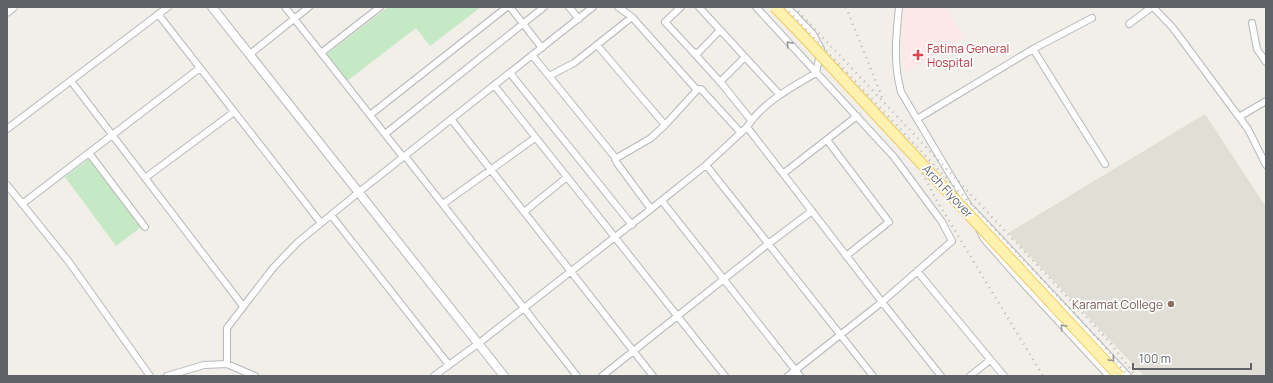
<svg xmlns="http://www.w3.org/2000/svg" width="1273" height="383" font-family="Manrope,sans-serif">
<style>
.education{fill:#e1ded6}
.medical{fill:#fce8e6}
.green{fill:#c5e8c5}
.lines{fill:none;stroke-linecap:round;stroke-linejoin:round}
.minor-casing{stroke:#b5b8bc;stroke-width:8}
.tertiary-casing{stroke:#b5b8bc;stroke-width:10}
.minor{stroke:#fff;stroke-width:6}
.tertiary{stroke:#fff;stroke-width:8}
.rail{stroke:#b6b7b8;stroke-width:2.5;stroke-dasharray:1 5;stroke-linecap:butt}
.primary-bridge-casing{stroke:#f2c960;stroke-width:12;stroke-linecap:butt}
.primary-bridge{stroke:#fff2af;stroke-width:10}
.oneway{stroke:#979a9d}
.health-dot{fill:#e0444e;stroke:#fff;stroke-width:1.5}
.education-dot{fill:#8d6e63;stroke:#fff;stroke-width:1.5}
.labels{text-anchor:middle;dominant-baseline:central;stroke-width:3.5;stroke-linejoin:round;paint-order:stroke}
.health-label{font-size:12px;fill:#be3a42;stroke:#fff;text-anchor:start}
.street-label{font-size:12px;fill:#5f6368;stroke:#fff}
.education-label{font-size:12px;fill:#785e54;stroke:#fff;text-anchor:end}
</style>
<rect width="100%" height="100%" fill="#f1efe8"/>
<path class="education" d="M1205,114L1266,207V376H1144L1008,233Z"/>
<path class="medical" d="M904,7H946L964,37L905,72L900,34Z"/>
<path class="green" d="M388,7H481L430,46L416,28L347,81L327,54Z
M90,158L141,227L116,246L65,177Z"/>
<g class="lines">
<defs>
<path id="minor" d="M285,7L403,157
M510,7L542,48
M569,7L579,19
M618,7L632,17L697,90
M681,7L665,22L693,52L698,53L720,30
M699,7L779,94
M756,7L894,157L942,222L952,241L882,302L788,376
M899,7C896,38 893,61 901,92L970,208L974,215
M1153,7L1173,28L1239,117L1248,129L1266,165
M158,14L321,223
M1252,23L1257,49L1266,62
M1129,24L1152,7
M597,45L665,125
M1033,49L1105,164
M693,52L722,84
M321,53L380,7
M250,54L309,7
M532,55L614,156L617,163L651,209
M745,57L722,80V84L751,120
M510,73L632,225
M549,76L574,63L632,17
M71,81L243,306
M494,85L725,376
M370,115L507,7
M1239,117L1266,101
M451,119L653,376
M917,119L1033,49L1092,18
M747,127L882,302L941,376
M7,129L168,7
M385,134L544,7
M827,140L889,222L846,256
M89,153L145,227
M405,156L577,376
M615,159L651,138L665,125L697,90L701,89L741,133
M706,165L873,376
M784,173L857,116
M145,178L234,112
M7,185L69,262L150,376
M662,201L800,376
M22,204L200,68
M443,204L535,138
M973,210L1128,376
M524,212L567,177
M331,215L449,365
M979,229L984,239L1022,282L1109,376
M917,271L1004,376
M227,364V328L273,268L298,242L359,192L593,7
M167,376L204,365L227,364L255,376
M434,376L479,343L651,209L706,165L747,127C762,103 792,87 816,73L821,49L813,34L787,7
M602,376L768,244L812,211
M970,376L990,360"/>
<path id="tertiary" d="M212,7L504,376
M7,12L13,7"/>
</defs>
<use href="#minor" class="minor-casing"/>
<use href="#tertiary" class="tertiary-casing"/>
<use href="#minor" class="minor"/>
<use href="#tertiary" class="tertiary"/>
<path class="rail" d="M785,7L1101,342L1128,376
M794,7L1106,338L1136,376
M846,7L882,97
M903,136L937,201L1043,376"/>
<defs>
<path id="primary-bridge" d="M775,7L803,36L1119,376"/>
</defs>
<use href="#primary-bridge" class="primary-bridge-casing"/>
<use href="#primary-bridge" class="primary-bridge"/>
</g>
<defs><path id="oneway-chevron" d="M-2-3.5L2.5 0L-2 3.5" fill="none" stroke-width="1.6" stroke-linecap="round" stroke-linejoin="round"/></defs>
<g class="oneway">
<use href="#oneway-chevron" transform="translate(789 44) rotate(-132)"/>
<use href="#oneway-chevron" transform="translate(1063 327) rotate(-133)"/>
<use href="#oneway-chevron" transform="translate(1112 359) rotate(47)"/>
</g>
<path class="health-dot" d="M916 49h4v4h4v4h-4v4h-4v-4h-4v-4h4z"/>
<circle class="education-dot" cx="1171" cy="304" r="4"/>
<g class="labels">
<g class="health-label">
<text x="927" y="48">Fatima General<tspan x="927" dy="14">Hospital</tspan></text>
</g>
<g class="street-label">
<text transform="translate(948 191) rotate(47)">Arch Flyover</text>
</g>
<g class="education-label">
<text x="1163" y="304">Karamat College</text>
</g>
</g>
<rect width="1273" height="383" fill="none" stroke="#5f6368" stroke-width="16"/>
<path d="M1133 363v6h118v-6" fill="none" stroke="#5f6368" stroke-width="2"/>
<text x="1139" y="363" font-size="12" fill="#5f6368" stroke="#ffffff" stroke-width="3" paint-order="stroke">100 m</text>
</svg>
